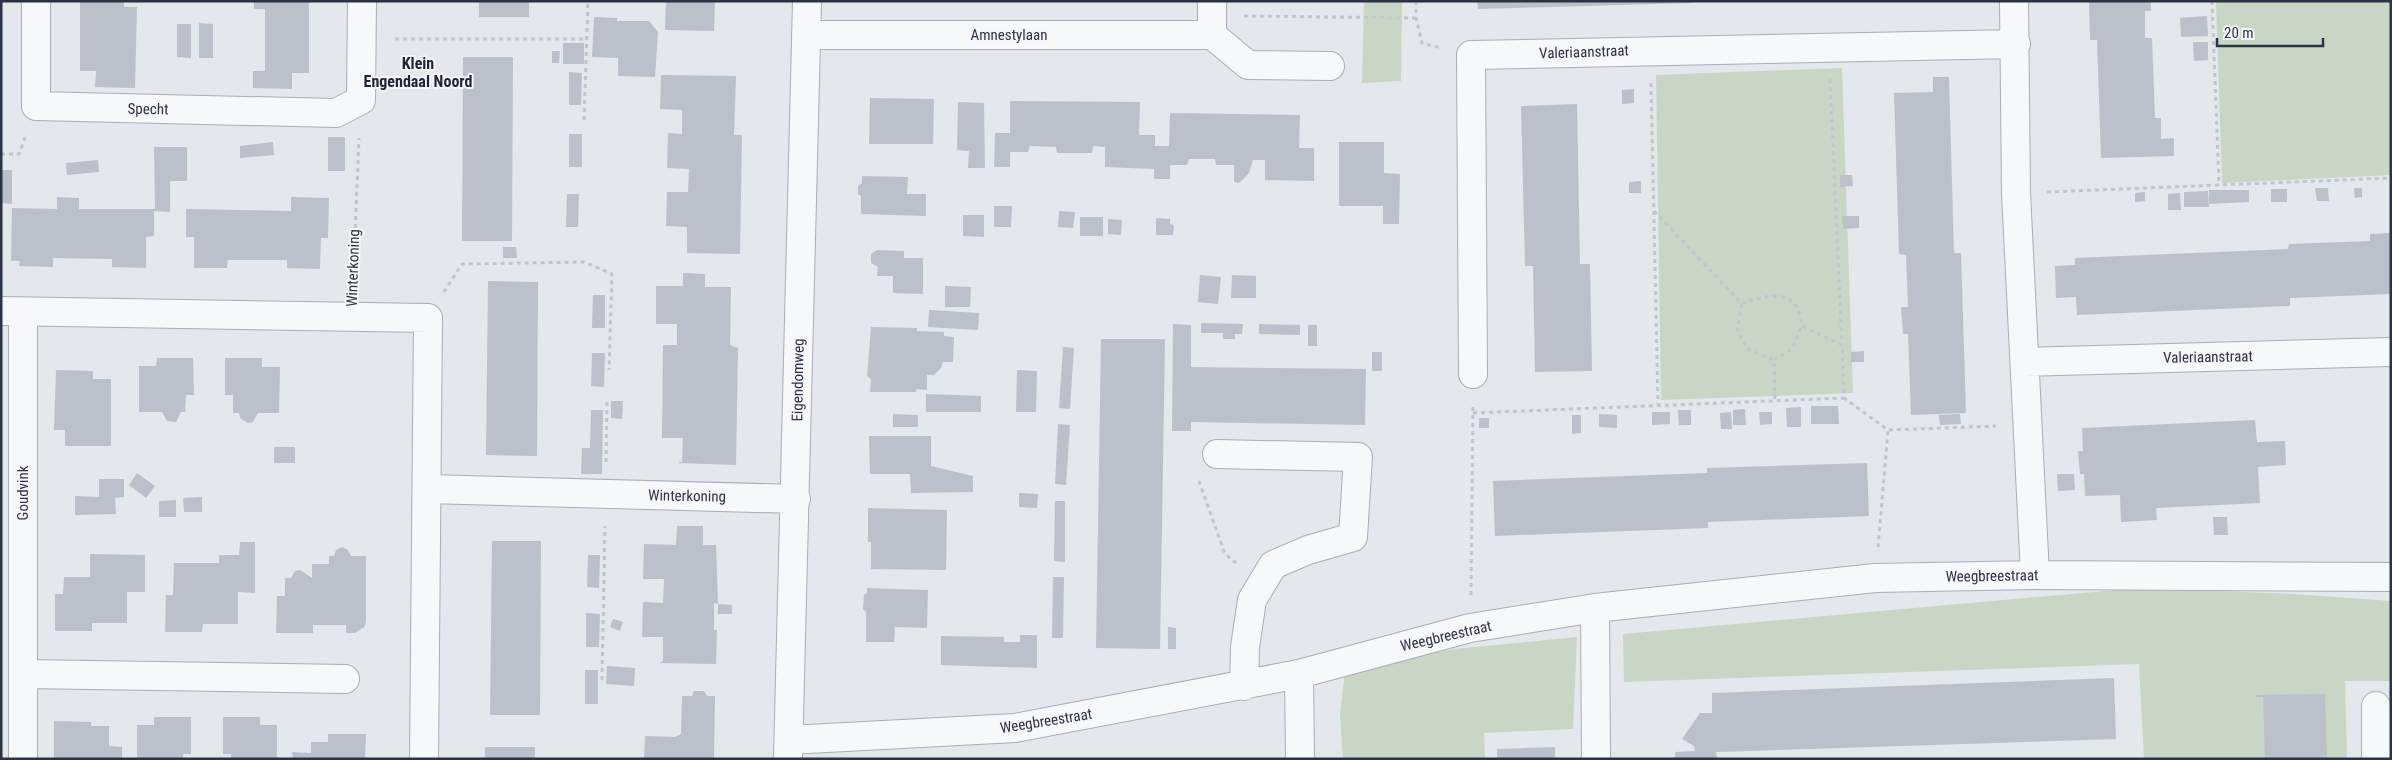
<svg xmlns="http://www.w3.org/2000/svg" width="2392" height="760" font-family="'Roboto Condensed',sans-serif">
<style>
.green{fill:#c9d6c5}
.building{fill:#bbc0ca}
.lines{fill:none;stroke-linecap:round;stroke-linejoin:round}
.minor-casing{stroke:#a9aeb7;stroke-width:30}
.path{stroke:#c2c5cb;stroke-width:3;stroke-dasharray:4 4;stroke-linecap:butt}
.minor{stroke:#f7f8fa;stroke-width:28}
.labels{text-anchor:middle;dominant-baseline:central;stroke-width:4;stroke-linejoin:round;paint-order:stroke}
.street-label{font-size:15px;fill:#2b3445;stroke:#f4f6f9}
.neighbourhood-label{font-size:16px;font-weight:bold;fill:#1d2536;stroke:#f4f6f9}
</style>
<rect width="100%" height="100%" fill="#e4e7ec"/>
<path class="green" d="M1364,1H1402L1401,81L1362,83Z
M2216,1H2391V175L2222,183Z
M1842,68L1853,393L1661,400L1656,75Z
M2139,588L2293,594L2391,601V681H2345L2347,759H2144L2139,664L1624,682L1623,634Z
M1577,637L1573,729L1484,733L1485,759H1343L1340,715L1345,671L1454,649Z"/>
<path class="building" d="M80,1H124V7H137L135,88L95,87L96,71H80Z
M254,1H309V73H292V89L253,88V71H265V9H254Z
M479,1H529V17H479Z
M666,1H715L714,31L665,30Z
M1477,1H1692V3L1478,9Z
M2089,1H2151V11H2145V38H2152L2155,118H2161V139L2174,138V156L2101,158L2097,40H2090Z
M2207,16L2208,36L2181,37L2180,18Z
M594,17L617,18V21H649L658,32L655,77L618,76V58L592,57Z
M199,23L213,24V58H199Z
M177,24H191V58L177,57Z
M2193,42H2208V60L2194,61Z
M563,43H584V64H563Z
M552,51H560L559,63H552Z
M463,57H513L512,241H462Z
M569,72L582,73L581,105H569Z
M661,75L736,76L734,135H742L740,254L687,253V227L666,226L667,192H688L689,169L667,168L668,133L682,134V110L660,109Z
M1933,77H1949L1954,253H1961L1966,413L1911,415L1908,334H1903L1901,307H1908L1906,255L1899,254L1894,93L1933,92Z
M1634,89V103L1622,104V90Z
M870,98L934,99L933,144H869Z
M1010,101L1140,102L1139,135H1155V146H1169L1170,113L1300,115L1299,148H1314V181L1265,180V160H1253L1249,173L1239,183L1234,182V165H1216L1215,159H1189L1187,165H1170V179H1154V169L1105,167V147L1093,146L1092,153H1057L1056,147L1030,146L1028,152H1010V167H994L995,133H1010Z
M958,102L984,103L985,168H968L969,151L957,150Z
M1577,104L1580,264H1590L1592,371L1535,372L1533,266H1525L1521,106Z
M569,134H582V167H569Z
M328,137H345V171H328Z
M273,142L274,155L240,158V146Z
M1339,142H1384V173L1400,174L1399,224H1383V206H1339Z
M154,147H187V181H170V212L154,211V236L146,237V268L112,267V259L53,258V267L19,266L20,261H11L12,208L57,209V197L79,198V209H155Z
M98,160L99,172L67,175L66,163Z
M1,170H12V204L1,203Z
M1840,175H1852L1853,186L1840,187Z
M862,176L908,177L907,194H926V216L861,214V196L858,194V186L862,183Z
M1641,181V193H1629V182Z
M2315,188H2328L2329,201H2317Z
M2354,188H2362V197L2355,198Z
M2271,189H2287V202H2271Z
M2209,190H2249V202L2209,204Z
M2208,191L2209,207H2184V192Z
M2145,192V201L2135,202V193Z
M2180,193L2181,210H2168V194Z
M567,194H579L578,227H566Z
M291,197L329,198L328,238H321L320,269L287,268V260H228L227,268H194V237H186V209L291,211Z
M994,206H1012L1011,227H994Z
M1059,211L1075,212L1073,228L1058,227Z
M963,215H984V237L963,236Z
M1842,216H1859V228L1843,229Z
M1080,217H1103V236H1080Z
M1156,218L1170,219V224L1174,225L1173,235H1156Z
M1108,219L1122,220L1121,235L1108,234Z
M2391,233V294L2290,298V306L2077,315L2076,297L2056,298L2055,266L2075,265V258L2288,249L2289,244L2370,241V234Z
M503,247H516L517,258H503Z
M877,250L904,251V258H923V294L893,293V276H877L878,267L871,263V254Z
M683,273L705,274V287H731L730,345L738,348L736,465L679,463V462H682L683,438H662L663,345H677V324H656V286H683Z
M1200,275L1221,277L1218,304L1198,302Z
M1232,275L1256,276V298H1231Z
M488,281L538,282L537,456L486,455Z
M945,286L971,287L970,307H945Z
M593,295H605V328H592Z
M929,310L979,313L978,330L928,327Z
M1201,323L1243,324L1242,334H1235V339H1223V333H1201Z
M1173,324L1191,325V367L1366,369L1365,425L1191,422V431H1172Z
M1259,324L1300,325V335L1259,334Z
M1308,325H1317V346H1308Z
M871,327L917,328V331L944,332V336L954,337L953,362H943L941,368L934,375H927V390L916,389V392H870L871,379L867,376Z
M1101,339H1165L1160,649L1096,648Z
M1063,347L1074,348L1070,409L1059,408Z
M1864,351V362H1851V352Z
M1372,352H1382V371H1372Z
M592,353H605L604,387L591,386Z
M157,358H193L194,395H186L185,412H181L176,422L167,421L162,412H139V366H156Z
M225,358H262V367H280L279,413H258L253,422L248,423L240,418L239,413H233V395H225Z
M56,370L93,371V379H111V446H65V430H54Z
M1017,370L1037,371L1036,412H1016Z
M926,394L981,396V412H926Z
M611,401H623L622,419L611,418Z
M1811,406H1838L1839,424H1811Z
M1801,407V427H1787L1786,408Z
M1745,409L1746,425H1733V410Z
M591,410H603L602,474H581L582,448H590Z
M1678,410H1691V425H1679Z
M1652,412H1670V424L1652,425Z
M1731,412L1732,429H1721L1720,413Z
M1759,412H1772V424L1760,425Z
M893,414L918,415V427H893Z
M1599,414L1617,415V428L1599,427Z
M1960,414L1961,424L1940,425L1939,415Z
M1572,415H1581V433L1572,434Z
M1479,418H1489V428H1479Z
M2255,420L2257,442L2285,441L2286,465L2258,467L2260,503L2156,508L2157,520L2121,522L2120,495L2085,496L2084,474H2080L2078,451H2083L2082,428Z
M1058,424L1070,425L1066,485L1055,484Z
M869,436H931V466L973,476V492L911,493L910,474H870Z
M274,447H295V463H274Z
M1867,463L1869,516L1708,522V528L1495,536L1493,481L1707,473V468Z
M137,473L155,486L146,498L129,485Z
M2057,474H2074L2075,490L2058,491Z
M99,479H124V497L115,498L116,514L75,515V496L99,497Z
M1019,493L1038,494L1037,508L1019,507Z
M202,497V512H184L183,498Z
M176,500V517H159V501Z
M1055,501H1065V562L1054,561Z
M868,508L947,510L946,570L871,569V542H868Z
M2213,517H2227L2228,535H2214Z
M677,526H703V545H716L718,604L714,603V630H717L716,664L660,663L663,661V637H642L643,602L663,603L664,579H643L644,544L676,545Z
M492,541H541L540,715H490Z
M240,542H255V593L238,592V624H203L202,632H165L166,595H173L174,563H219V555H239Z
M342,547L348,550L351,556H366V622L364,627L355,633H346V625H313V633H276L277,596H285V578H291L295,571L300,570L312,578V564H329V556H334L336,550Z
M90,554L145,555V592H127V623H92V631H55V594H63L64,577H90Z
M588,555H600L599,588L587,587Z
M1053,577H1064L1063,638H1052Z
M867,588L928,590L927,628L895,627L894,642H866V612L863,609L864,595L867,593Z
M718,604L732,605V614H718Z
M586,613L600,614L599,647H586Z
M613,619L623,622L620,631L610,627Z
M1168,627L1176,628V649H1168Z
M1020,635H1037V668L941,665V636L1004,637V642H1020Z
M607,666L635,668L634,686L606,684Z
M585,670H598V704H585Z
M2114,678L2116,739L1716,752L1717,759H1675V752L1695,751L1694,746L1682,739L1700,713H1712V693Z
M694,691H704L707,696H715L714,758L644,759L645,736L675,737L681,734L682,696H692Z
M2325,694L2327,759H2265L2263,697H2255V695Z
M154,717H191V754H183V759H137V725H154Z
M223,717H260V725H277V759H231V754H223Z
M54,721L91,722V726H109V746L122,747V759L54,758Z
M328,734H366L365,759H293L292,752L311,753V742H328Z
M485,747H535V759H485Z
M1555,747V759H1497V749Z"/>
<g class="lines">
<defs>
<path id="minor" d="M36,1V106L336,113L361,100L362,1
M2014,1L2016,193L2035,575
M806,35H1212L1248,65L1330,66
M1212,35V1
M1,311L428,318L424,759
M23,312V759
M2025,362L2391,352
M1473,374L1471,55L2016,44
M1217,454L1358,457L1353,537L1308,550L1273,565L1252,600L1245,647L1244,686
M428,489L796,499
M1595,608L1596,759
M24,674L345,679
M1299,674L1300,759
M2376,706V759
M789,740L1015,728L1299,674L1470,628L1595,608L1875,578L2035,575L2391,577
M788,757L807,1"/>
</defs>
<use href="#minor" class="minor-casing"/>
<path class="path" d="M1416,1V18L1422,43L1441,48
M2212,1L2219,184
M1244,16L1416,18
M395,39H587
M1830,79L1842,345
M1651,83L1658,405
M584,120L588,1
M1,154H19L26,135
M2047,192L2391,178
M1654,211L1742,304C1757,297 1790,288 1798,310C1800,315 1801,321 1802,326L1842,345L1844,398L1888,430L1996,426
M353,284L359,138
M444,292L462,264L584,262L612,274L609,370
M1742,304L1737,329L1747,349L1774,360L1775,400
M1774,360L1792,349L1802,326
M1473,413L1844,398
M606,462L607,398
M1199,481L1225,554L1236,563
M1878,547L1888,430
M1471,595L1473,404
M602,680L605,526"/>
<use href="#minor" class="minor"/>
</g>
<g class="labels">
<g class="street-label">
<text x="1009" y="35">Amnestylaan</text>
<text transform="translate(1584 52) rotate(-2)">Valeriaanstraat</text>
<text transform="translate(148 109) rotate(1)">Specht</text>
<text transform="translate(353 268) rotate(-88)">Winterkoning</text>
<text transform="translate(2208 357) rotate(-1)">Valeriaanstraat</text>
<text transform="translate(798 380) rotate(-89)">Eigendomweg</text>
<text transform="translate(23 493) rotate(-90)">Goudvink</text>
<text transform="translate(687 496) rotate(1)">Winterkoning</text>
<text transform="translate(1992 576) rotate(-1)">Weegbreestraat</text>
<text transform="translate(1446 636) rotate(-13)">Weegbreestraat</text>
<text transform="translate(1046 721) rotate(-9)">Weegbreestraat</text>
</g>
<g class="neighbourhood-label">
<text x="418" y="63">Klein<tspan x="418" dy="18">Engendaal Noord</tspan></text>
</g>
</g>
<rect width="2392" height="760" fill="none" stroke="#2b3445" stroke-width="5"/>
<path d="M2217 38v8h106v-8" fill="none" stroke="#2b3445" stroke-width="2.5"/>
<text x="2224" y="38" font-size="15" fill="#2b3445" stroke="#f4f6f9" stroke-width="4" paint-order="stroke">20 m</text>
</svg>
